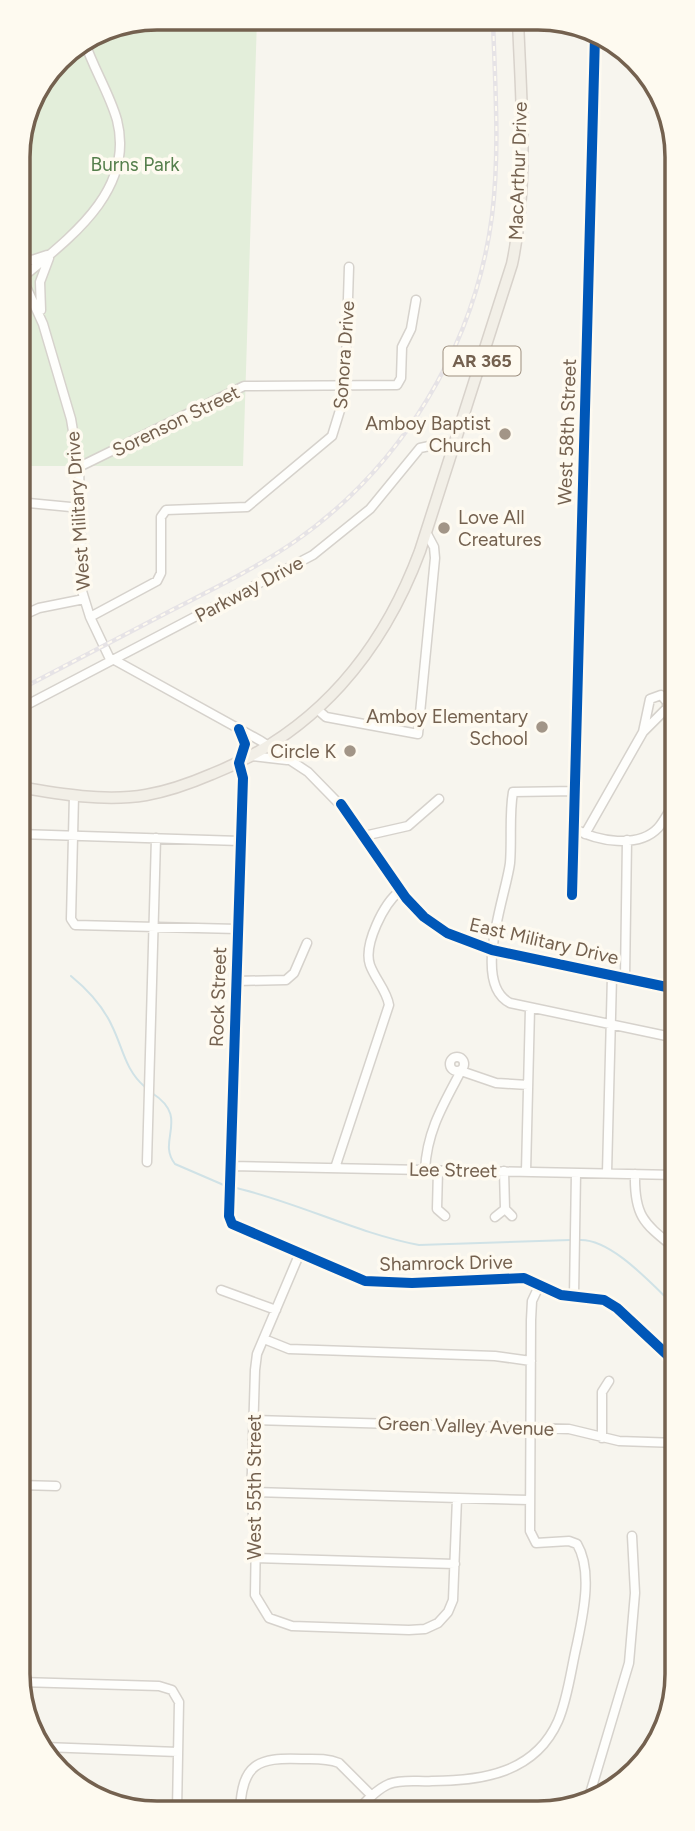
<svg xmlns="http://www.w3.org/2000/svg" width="695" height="1831" font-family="Figtree,sans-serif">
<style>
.green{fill:#e3eeda}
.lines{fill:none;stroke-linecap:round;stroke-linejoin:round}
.stream{stroke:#d0e2e6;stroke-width:2}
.minor-casing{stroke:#d6d2cc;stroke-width:11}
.major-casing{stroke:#d8d2cb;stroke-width:13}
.minor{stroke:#fefefc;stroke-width:8}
.major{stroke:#f2efe7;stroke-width:10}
.rail-casing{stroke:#e6e3e6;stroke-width:4.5}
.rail{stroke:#fefaf0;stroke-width:2;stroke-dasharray:5;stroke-linecap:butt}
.cycleway-casing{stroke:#fefaf0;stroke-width:15}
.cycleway{stroke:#0057b8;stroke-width:10}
.poi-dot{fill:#a29587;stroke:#fefaf0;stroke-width:2.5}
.labels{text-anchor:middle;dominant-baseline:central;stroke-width:7;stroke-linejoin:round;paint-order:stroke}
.shield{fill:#fefaf0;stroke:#9d8f7f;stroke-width:2}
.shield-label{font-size:18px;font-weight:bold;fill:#74614f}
.park-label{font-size:19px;fill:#547e4b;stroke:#fefaf0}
.street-label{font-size:19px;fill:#74614f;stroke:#fefaf0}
.poi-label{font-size:19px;fill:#74614f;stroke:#fefaf0;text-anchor:end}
.rim{fill:none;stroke:#74614f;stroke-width:3.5}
</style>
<rect width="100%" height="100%" fill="#f7f5ee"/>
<path class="green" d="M157,18H257L243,466H18V147L32,95L65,52L104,28Z"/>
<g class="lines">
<path class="stream" d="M71,976C88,990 103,1006 112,1026C123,1048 125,1070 145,1087
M152,1093C191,1118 156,1140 175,1164L226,1186
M232,1187C295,1201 356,1233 419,1245L570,1240
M580,1240C613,1239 654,1287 677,1308"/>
<defs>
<path id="minor" d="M18,257L32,260L47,255
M18,269L43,324L71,419L79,467L82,591L90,617L109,657L261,741L308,772L350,815L406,898L424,917L447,933L492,950L676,989
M23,277C71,237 135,190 117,120C109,92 93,68 84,40
M41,310L40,282L49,258
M79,467L244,386L397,385L401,378L402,347L411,329L416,300
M18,502L81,508
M19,617L39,608L84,599
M90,617L157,581L161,573V517L166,510L247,507L332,436L345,394L349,267
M661,695L667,702V708L643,732L650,699Z
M19,709L313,555L370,509L420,448L434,445L452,451
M318,710L326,717L418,734L435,558L434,547L426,532
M239,729L245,744L239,763L243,778L229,1216L232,1224L365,1281L412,1283L524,1278L561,1295L604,1300L617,1308L677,1364
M251,756L287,760
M576,791L513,792C509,815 512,840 510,863C506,896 471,983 510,1003L676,1038
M74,795L71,919L75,925L238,929
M575,829C597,841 638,849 658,828C665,820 670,809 676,800
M19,834L240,841
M585,834L643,732
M364,836L408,826L439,799
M572,895L595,36
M625,978L627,840
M236,981L286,980L294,973L307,943
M450 1064a7 7 0 1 1 14 0a7 7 0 1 1-14 0Z
M147,1162L156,838
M230,1166L676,1175
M335,1168L389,1005C387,991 375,979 370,965C363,945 384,903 400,891
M425,1170C427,1131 443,1105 461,1071L496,1083L528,1085
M438,1170L437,1209L445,1216
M504,1171L505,1209L512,1216
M526,1172L530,1008
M607,1173L612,976
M635,1174C634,1218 645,1224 677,1250
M495,1217L505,1209
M299,1255L257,1354L255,1370L251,1502L256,1532L255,1595L269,1618L292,1626L409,1630L425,1629L438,1623L448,1612L453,1600L457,1498
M221,1290L276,1310
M574,1296L576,1173
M264,1339L289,1349L495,1356L531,1361
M254,1420L569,1429L619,1441L677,1443
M602,1438V1392L609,1381
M20,1485L56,1486
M251,1492L529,1500
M255,1558L455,1564
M20,1682L159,1686L172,1690L179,1702L177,1811
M44,1747L178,1752
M589,1797L629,1663L635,1593L632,1536
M240,1811C242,1764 257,1757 302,1759C314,1759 327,1758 339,1763L372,1796
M357,1811C366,1801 377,1789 389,1784C402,1779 419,1782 432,1781C482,1781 535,1773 558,1721C568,1698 571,1669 577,1644C583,1615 593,1571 577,1544L569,1541L536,1543L530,1531L531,1320L532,1301L540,1284"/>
<path id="major" d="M19,787C59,794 105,802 146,795C169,791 191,783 212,774C315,733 382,653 420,551L512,264C529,184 521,101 518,20"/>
</defs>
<use href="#minor" class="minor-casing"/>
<use href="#major" class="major-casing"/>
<use href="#minor" class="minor"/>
<use href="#major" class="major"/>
<defs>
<path id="rail" d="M19,690C70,663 122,636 174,609C215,588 256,568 294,542C402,467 475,346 492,216C500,151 495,85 493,20"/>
</defs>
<use href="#rail" class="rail-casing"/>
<use href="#rail" class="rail"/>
<defs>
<path id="cycleway" d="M239,729L245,744L239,763L243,778L229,1216L232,1224L365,1281L412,1283L524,1278L561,1295L604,1300L617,1308L677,1364
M341,804L406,898L424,917L447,933L492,950L676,989
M572,895L595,36"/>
</defs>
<use href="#cycleway" class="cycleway-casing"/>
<use href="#cycleway" class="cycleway"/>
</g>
<g class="poi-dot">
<circle cx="505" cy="434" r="7"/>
<circle cx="444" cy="528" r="7"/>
<circle cx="542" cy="727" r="7"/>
<circle cx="350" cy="751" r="7"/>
</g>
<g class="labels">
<rect class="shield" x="443.5" y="346.5" width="77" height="29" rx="5"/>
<g class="shield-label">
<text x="482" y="361">AR 365</text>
</g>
<g class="park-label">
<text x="135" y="164">Burns Park</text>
</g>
<g class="street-label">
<text transform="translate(518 171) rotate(-88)">MacArthur Drive</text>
<text transform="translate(344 355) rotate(-86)">Sonora Drive</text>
<text transform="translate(176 421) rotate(-26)">Sorenson Street</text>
<text transform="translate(567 432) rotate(-88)">West 58th Street</text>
<text transform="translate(78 511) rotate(-94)">West Military Drive</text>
<text transform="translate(249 589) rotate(-28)">Parkway Drive</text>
<text transform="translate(544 941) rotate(13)">East Military Drive</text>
<text transform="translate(218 997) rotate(-88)">Rock Street</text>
<text transform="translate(453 1170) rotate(1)">Lee Street</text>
<text transform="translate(446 1263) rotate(-1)">Shamrock Drive</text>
<text transform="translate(466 1426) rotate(2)">Green Valley Avenue</text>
<text transform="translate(254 1487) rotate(-90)">West 55th Street</text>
</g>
<g class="poi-label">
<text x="491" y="423">Amboy Baptist<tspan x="491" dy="22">Church</tspan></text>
<text x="458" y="517" text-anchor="start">Love All<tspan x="458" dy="22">Creatures</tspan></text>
<text x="528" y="716">Amboy Elementary<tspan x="528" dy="22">School</tspan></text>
<text x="336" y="751">Circle K</text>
</g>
</g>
<path d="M0 0H695V1831H0ZM157 30H538A127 127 0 0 1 665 157V1674A127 127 0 0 1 538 1801H157A127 127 0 0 1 30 1674V157A127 127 0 0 1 157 30Z" fill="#fefaf0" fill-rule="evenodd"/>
<path class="rim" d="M157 30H538A127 127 0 0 1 665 157V1674A127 127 0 0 1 538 1801H157A127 127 0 0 1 30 1674V157A127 127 0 0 1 157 30Z"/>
</svg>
